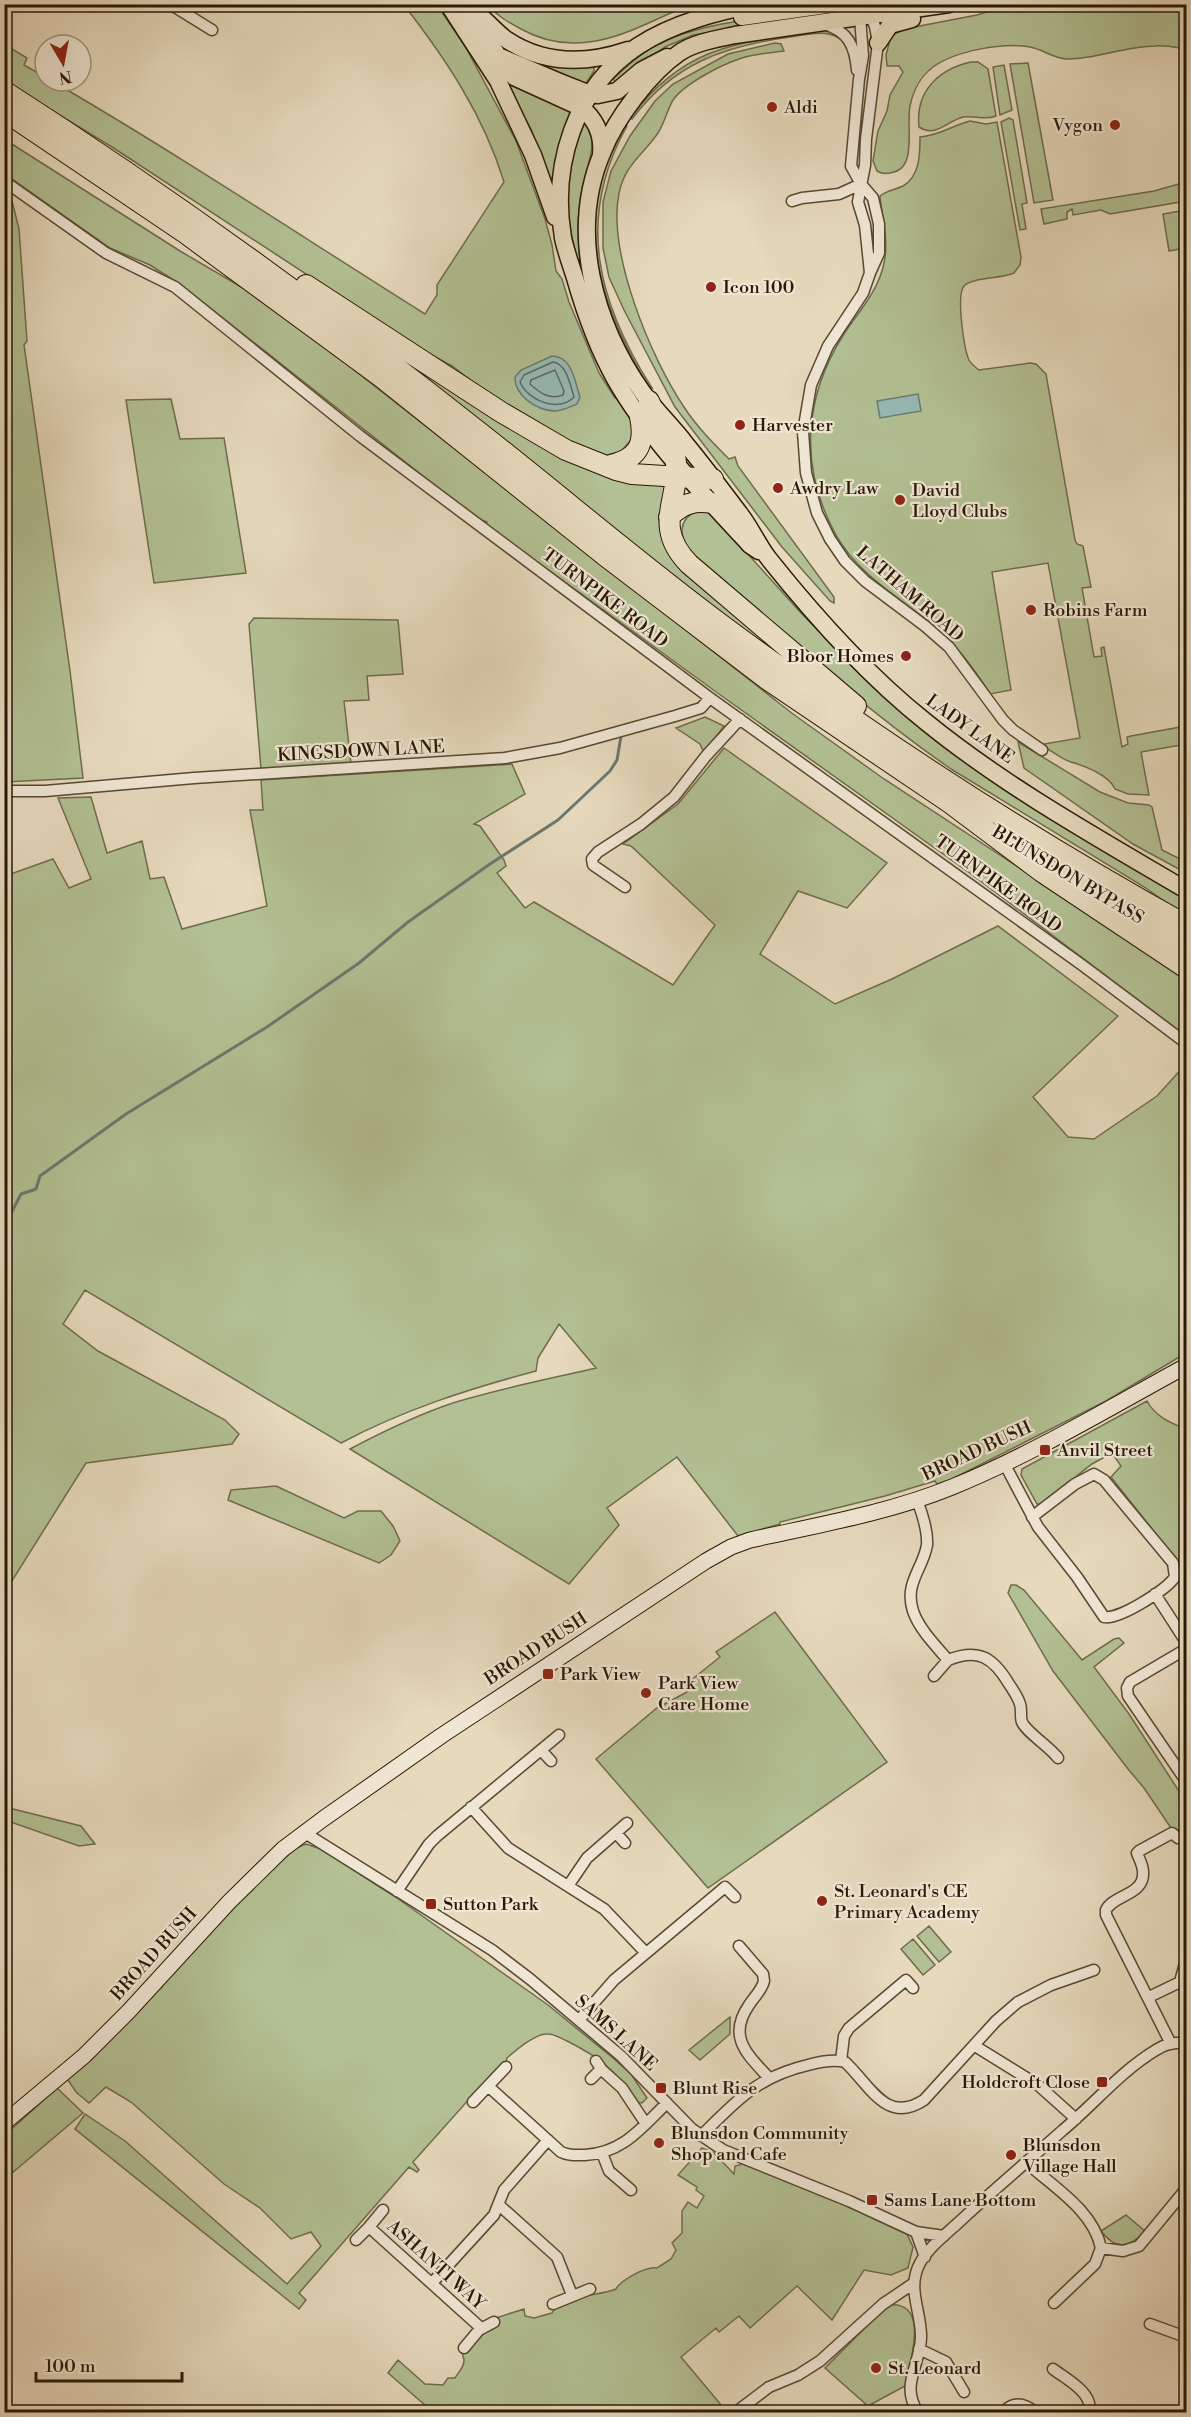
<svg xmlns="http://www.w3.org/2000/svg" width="1191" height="2417" font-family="'Libre Bodoni',serif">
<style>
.green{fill:#b2c093;stroke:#6e6c4c;stroke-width:1.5}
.water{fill:#97bab5;stroke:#6b796e;stroke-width:1.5}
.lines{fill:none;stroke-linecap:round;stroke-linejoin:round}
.shore{stroke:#60695c;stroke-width:1.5}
.stream{stroke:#6b796e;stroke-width:3}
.street-casing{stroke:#584832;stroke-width:13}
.secondary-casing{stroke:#291804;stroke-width:17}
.primary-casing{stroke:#291804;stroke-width:19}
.highway-casing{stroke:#291804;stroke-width:22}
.street{stroke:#efe6d3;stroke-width:10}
.secondary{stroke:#efe6d3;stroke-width:15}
.primary{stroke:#e6d9bc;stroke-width:16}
.highway{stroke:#e6d9bc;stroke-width:20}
.poi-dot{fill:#8f2418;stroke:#efe6d3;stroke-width:2}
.labels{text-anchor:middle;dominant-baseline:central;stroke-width:4.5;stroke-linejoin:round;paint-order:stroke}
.poi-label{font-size:18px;fill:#291804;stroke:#efe6d3;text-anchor:start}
.street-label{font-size:18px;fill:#291804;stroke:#efe6d3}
</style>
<rect width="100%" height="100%" fill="#e6d9bc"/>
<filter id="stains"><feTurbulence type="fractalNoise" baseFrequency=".00333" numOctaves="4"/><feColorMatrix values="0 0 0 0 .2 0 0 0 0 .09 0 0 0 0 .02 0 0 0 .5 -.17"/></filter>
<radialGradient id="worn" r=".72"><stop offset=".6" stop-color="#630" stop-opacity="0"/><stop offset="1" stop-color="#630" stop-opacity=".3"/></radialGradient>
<path class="green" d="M404,5H437L465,46L516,141L545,219L552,245L556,271L562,279L569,302L599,373L615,398H619L630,417L633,431L631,440L621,451L604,456L582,450L497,400L452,366L419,348L112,147L5,82L4,44L27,58L24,65L45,77V81H52C179,155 301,236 425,314L437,295V285L504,182C484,116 446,59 404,5Z
M488,5H697L686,6C632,30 580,62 521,29C508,22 497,16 488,5Z
M1009,5H1186V48C1176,48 1165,45 1155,46C1126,46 1097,59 1069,59C1055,60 1043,49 1030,47C1003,42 955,51 933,67C921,76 913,91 910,106C906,123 917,167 894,172C888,174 882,174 877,171L873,161L878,131L887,111L890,95L903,72L899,66H887L886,55L891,36L904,29L977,15Z
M834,9L835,13L693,35L665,47L617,83L613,79C626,67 638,55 653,47C703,19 778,17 834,9Z
M825,30L841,37L839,38C824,29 807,35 790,37C724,46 673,64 632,119L630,118C685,44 741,42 825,30Z
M493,34L594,64V71L586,83H584L502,51Z
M775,43L781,44L784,51C769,53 752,54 739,59C721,65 684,84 673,100C667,110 665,122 658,133C643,155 625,164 619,193C607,253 651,358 684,407C697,427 713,443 729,459L735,457L738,466L834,597V603L830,601L782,547L675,407L624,310L609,277L603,248V202L611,171L630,136L655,101L673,84L728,54Z
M971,62H978L988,69L996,116C984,121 975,115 963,117C947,121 936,138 919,127C915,91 939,69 971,62Z
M1028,63L1053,200L1034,203L1010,64Z
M496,64L573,109L560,144L551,183L531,129Z
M1004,65L1012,110L1000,115L993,67Z
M1009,118L1013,120L1027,203L1022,204L1026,229L1020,230L1001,122Z
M970,121L986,124L997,122L1021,257L1020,265L1014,273C1001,279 973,277 964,286C956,295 964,349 969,360C971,364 975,367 979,370L1030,363L1036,364L1046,374L1075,540L1077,544L1083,546L1091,587L1082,588L1094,657L1102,656L1101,648L1104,647L1122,747L1128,744L1127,737L1131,736L1186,726V744L1141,752L1149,795L1128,794L1115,789C1109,775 1085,766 1071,762C1062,759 1053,752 1045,747L1044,744L1080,738L1048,563L992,572L1011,690L990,694C975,669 957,646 935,627C901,598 859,576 836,535C799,468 803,398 844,334C859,311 879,290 884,263C889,240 882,218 880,196C887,190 895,190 903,186C920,176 920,154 920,137C941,135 951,126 970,121Z
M585,122C599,143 588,162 583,184C580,196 579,209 578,221C577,243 580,264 585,286L653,422L637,402L582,283L569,223L567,196L574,147Z
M625,125L627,126C575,219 598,303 652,388L649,387C606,317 577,239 608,157C612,146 619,135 625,125Z
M4,139L180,251L243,288L349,366L793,714L884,779L1186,977V1036L971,874L719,694L485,524L487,522L476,518L180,284L150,265L110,248L5,174Z
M1186,182V201L1110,214L1101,210L1073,215L1072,209L1067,212V219L1044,224L1041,209L1154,191Z
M5,192L11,197L19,229L27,341L24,345L70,671L83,778L5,782Z
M1186,210V248L1169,251L1163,214Z
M367,335L530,437L670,479L659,520L663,539L794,666L662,572Z
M171,399L180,439L224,438L246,573L154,583L126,400Z
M696,511L710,512L801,613L862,675L1186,898V917L1146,888L951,769C858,705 775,627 689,553C681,535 676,522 696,511Z
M254,618L398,620L403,674L367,676L369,700L344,701L351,764L261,769L249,624Z
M705,717L724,726L704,753L700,744L676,728Z
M1018,742L1100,792L1128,803L1149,805L1152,807L1162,850L1186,862V873L1133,844L1024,768Z
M724,748L887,863L847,908L798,891L760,954L835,1004L892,979L998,926L1118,1016L1033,1097L1068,1137L1094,1139L1157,1096L1186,1064V1353L1106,1401L952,1479L937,1484L935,1481L885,1496L780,1522V1524L738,1536L677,1457L607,1508L619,1525L569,1584L350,1449C384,1431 419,1414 456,1402C502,1388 549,1379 596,1368L559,1324L538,1358L536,1371C468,1389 403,1410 341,1443L85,1290L63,1324L98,1351L225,1420L239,1434L232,1444L86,1463L5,1592V876L53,859L69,888L91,879L58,798L91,797L107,853L142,841L150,879L164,877L182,929L267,906L250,810H263L261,780L512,764L525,794L474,824L480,826L504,860L506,866L497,873L525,908L534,902L673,985L715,925L631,846L623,844L678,804Z
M1147,1401C1155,1416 1170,1423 1186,1429V1572L1111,1477L1121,1466L1112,1453L1092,1464L1041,1504H1037L1021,1475L1022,1469Z
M276,1486L344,1518L358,1511H381L393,1526L400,1541L391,1555L379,1563L228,1500L231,1490Z
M1011,1585H1016L1024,1590L1082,1660L1114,1639L1119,1638L1124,1643L1094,1667L1129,1714L1186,1802V1825L1178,1831H1173L1144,1788L1128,1769L1053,1671L1008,1593Z
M775,1612L887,1762L708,1888L596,1759L657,1708L687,1692L685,1685L720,1657L716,1652Z
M5,1807L81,1826L95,1844L79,1846L5,1820Z
M306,1844L321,1849L397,1898L548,2005L613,2058L631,2074L647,2098L642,2103L637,2102C614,2070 603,2059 567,2041C560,2038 554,2033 546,2034C533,2035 516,2050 507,2058L505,2065L471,2097L413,2162L419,2170L417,2172L409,2167L299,2293L306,2300L299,2309L75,2129L85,2114L125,2141L287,2284L321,2246L311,2232L291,2239L260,2208L224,2184L131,2102L106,2087L89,2103L76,2092L64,2074L106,2034L162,1987L164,1981L190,1943L296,1848Z
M929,1926L951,1952L939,1962L917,1936Z
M913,1939L935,1965L923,1975L901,1949Z
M730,2017V2034L700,2060L689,2050Z
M57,2088L83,2113L5,2179L4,2136Z
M702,2148L714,2153L734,2174L735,2166L743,2164L864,2213L907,2234L913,2247L908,2268L891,2275L864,2270L832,2320L797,2286L750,2328L739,2316L719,2332L716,2328L681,2357L727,2412H433L388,2373L398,2360L425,2384L443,2385L448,2378H455C458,2373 464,2367 464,2361C464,2355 461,2358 464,2352C471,2339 485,2331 498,2326L496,2318L524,2309L525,2316L534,2318L552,2313C562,2295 600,2296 616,2289C621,2280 646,2266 657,2268L671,2259L676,2250L672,2243L682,2233V2211L688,2202L697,2208L704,2196L696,2190L697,2187L678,2175Z
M1126,2215L1145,2231C1130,2248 1116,2251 1101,2231Z
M888,2305C932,2300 909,2365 905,2386L868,2406L825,2368Z"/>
<path class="water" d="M552,356C572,356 575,382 580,397L577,404C570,407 562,411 554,411C536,410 514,395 515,377L521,370Z
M918,394L921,411L880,418L877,401Z"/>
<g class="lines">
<path class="shore" d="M553,362C567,364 570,385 574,397C559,413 528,401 520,382L524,375Z
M555,370L564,391L563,395C549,400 540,393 530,384L531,380Z"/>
<path class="stream" d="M4,1227L21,1194L36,1189L40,1176L126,1114L267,1027L359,963L408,922L490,864L558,820L610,771L617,760L621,736"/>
<defs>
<path id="street" d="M170,4L212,30
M870,16L875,26L878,43L866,139L865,165L858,202L865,225L870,273L863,293L828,346L811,385L803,432L806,473L817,513L830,539L845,561L865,581L925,626L949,647L1003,720L1013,730L1042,750
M860,17L863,56L859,79L851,166L861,184L873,198L879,224V253L870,273
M824,24C848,31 855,46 857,70
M4,181L106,253L175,287L360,436L710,698L1082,965L1186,1043
M792,201L802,198L839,194L861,184
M4,791H45L194,778L505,758L560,748L675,716L701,708L710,698
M625,887L593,865L592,859L598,852L641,824L674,797L706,756L740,719
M1004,1463L1038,1527L1077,1577L1104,1617C1119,1620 1166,1590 1175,1577L1173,1563L1104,1480L1094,1474L1075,1484L1032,1517
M917,1500C922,1513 928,1530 927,1545C923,1569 904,1583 913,1611C919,1629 936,1646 948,1660C978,1648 993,1657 1009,1684C1013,1690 1018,1697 1020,1704C1022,1710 1020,1717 1022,1722C1026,1732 1050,1747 1058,1758
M1155,1594L1186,1642
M1186,1649L1130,1682L1127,1688L1128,1696L1186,1781
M934,1676L948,1660
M541,1750L551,1761
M471,1807L508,1848L604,1909L645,1952
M305,1833L492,1950L530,1979L621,2056L692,2129L723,2150L849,2201L916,2232L944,2236
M616,1833L625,1843
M568,1886L587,1858L627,1823
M397,1891L429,1844L437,1836L559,1735
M739,1946L763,1974L764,1981C762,1990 754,1997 749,2005C727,2037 747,2054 769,2078
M1149,1997L1180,1982L1184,1967
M579,2020L614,1980L725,1887L735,1897
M1171,2044L1106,1915V1910C1113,1895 1145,1895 1143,1872C1143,1865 1139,1859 1137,1853L1139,1851L1172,1833L1178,1838L1184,1836
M975,2046L1038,2085L1076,2119
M596,2061L602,2070L622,2088L646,2124
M841,2061L844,2036L849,2028L906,1980L913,1988
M591,2079L601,2069
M488,2086L561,2152C569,2156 576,2155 585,2155C623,2153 641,2128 667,2103
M473,2102L506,2067
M701,2136C736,2101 757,2077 808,2065C819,2062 834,2059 845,2062C870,2085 886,2125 924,2100L996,2021L1018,2002L1051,1985L1094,1970
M602,2153L609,2171L631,2190
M1027,2163C1053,2187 1093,2210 1101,2248L1123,2251L1139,2246L1186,2189
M499,2205L557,2257L572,2295
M369,2227L383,2210
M916,2232L925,2257
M356,2240L369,2227L481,2328
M432,2283L494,2215L504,2190L548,2140
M1054,2303L1095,2264L1101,2248
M553,2304L590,2289
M1150,2324L1186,2337
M464,2348L479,2330L494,2322
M919,2349L946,2362L964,2392
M1053,2369C1066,2379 1094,2393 1089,2412
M736,2412L769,2387L798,2375L820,2361L883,2304L914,2283
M918,2412C900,2386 920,2365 921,2338C922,2312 906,2289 920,2263C929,2247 945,2235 958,2223C992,2191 1028,2161 1063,2130C1094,2104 1121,2071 1156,2050C1165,2044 1176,2042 1186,2043
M1003,2412C1014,2401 1024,2403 1035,2412"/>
<path id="secondary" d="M4,2123L84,2056L128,2012L229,1902L283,1849L323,1819L441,1736L706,1561L731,1547L750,1540C818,1525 888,1513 952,1487C1031,1455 1111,1407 1186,1366"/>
<path id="primary" d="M448,4L498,81L533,155L555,217
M464,4L504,65L514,77L582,108C596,120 603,135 601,154
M757,4C717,12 673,23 638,46C574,88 551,166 563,238C566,252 571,265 575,278C585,313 597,347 615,379C650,440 702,493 750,545L759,551
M949,4L735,35C717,39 695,42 679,53C650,73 616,118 603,151C568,231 594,324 643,393C656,411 672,426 685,443C704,466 722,490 740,514C751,528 758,545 769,559C816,618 867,675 926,722C1006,787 1098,838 1186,890
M479,15C489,23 497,33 507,40C545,65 587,64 628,50
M742,17L833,4
M878,43L890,25L912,19
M477,47L560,82L590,94L598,95L617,91L642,70L667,57"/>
<path id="highway" d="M4,91C169,197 329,313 483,435C563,498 640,564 722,625C870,735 1025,836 1186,925
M4,111L185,233L381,377L604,555L768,680L950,803L1042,872L1186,968
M306,285L501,412L566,450L616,470L632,474L713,479
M649,401C656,420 671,435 675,455C683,498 650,524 689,564L856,706
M607,466C637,460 646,446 640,417
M669,517C682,504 694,500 712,503
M1070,877L1186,945"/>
</defs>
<use href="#street" class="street-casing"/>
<use href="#secondary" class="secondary-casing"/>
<use href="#primary" class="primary-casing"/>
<use href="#highway" class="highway-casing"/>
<use href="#street" class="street"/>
<use href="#secondary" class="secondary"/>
<use href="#primary" class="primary"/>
<use href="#highway" class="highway"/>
</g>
<g class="poi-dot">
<circle cx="772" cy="107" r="6"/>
<circle cx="1115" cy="125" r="6"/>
<circle cx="711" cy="287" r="6"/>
<circle cx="740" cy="425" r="6"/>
<circle cx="778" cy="488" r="6"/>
<circle cx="900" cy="500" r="6"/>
<circle cx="1031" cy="610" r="6"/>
<circle cx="906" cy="656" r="6"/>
<rect x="1039" y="1444" width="12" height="12" rx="3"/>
<rect x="542" y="1668" width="12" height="12" rx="3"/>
<circle cx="646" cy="1693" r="6"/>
<circle cx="822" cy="1901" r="6"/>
<rect x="425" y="1898" width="12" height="12" rx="3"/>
<rect x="1096" y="2076" width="12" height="12" rx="3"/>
<rect x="655" y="2082" width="12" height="12" rx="3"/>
<circle cx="659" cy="2143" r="6"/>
<circle cx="1011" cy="2155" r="6"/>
<rect x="866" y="2194" width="12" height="12" rx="3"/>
<circle cx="876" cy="2368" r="6"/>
</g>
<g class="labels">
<g class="poi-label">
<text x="784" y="107">Aldi</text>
<text x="1103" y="125" text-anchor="end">Vygon</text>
<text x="723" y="287">Icon 100</text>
<text x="752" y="425">Harvester</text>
<text x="790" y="488">Awdry Law</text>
<text x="912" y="490">David<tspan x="912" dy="21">Lloyd Clubs</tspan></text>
<text x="1043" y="610">Robins Farm</text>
<text x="894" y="656" text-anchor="end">Bloor Homes</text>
<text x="1057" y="1450">Anvil Street</text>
<text x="560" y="1674">Park View</text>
<text x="658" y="1683">Park View<tspan x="658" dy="21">Care Home</tspan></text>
<text x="834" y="1891">St. Leonard's CE<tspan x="834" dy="21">Primary Academy</tspan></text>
<text x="443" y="1904">Sutton Park</text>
<text x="1090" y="2082" text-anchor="end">Holdcroft Close</text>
<text x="673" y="2088">Blunt Rise</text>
<text x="671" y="2133">Blunsdon Community<tspan x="671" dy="21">Shop and Cafe</tspan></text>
<text x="1023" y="2145">Blunsdon<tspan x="1023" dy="21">Village Hall</tspan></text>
<text x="884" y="2200">Sams Lane Bottom</text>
<text x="888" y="2368">St. Leonard</text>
</g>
<g class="street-label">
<text transform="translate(910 594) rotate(41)">LATHAM ROAD</text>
<text transform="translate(605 598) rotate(37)">TURNPIKE ROAD</text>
<text transform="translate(970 729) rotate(36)">LADY LANE</text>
<text transform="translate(361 751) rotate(-3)">KINGSDOWN LANE</text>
<text transform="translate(1068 875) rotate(31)">BLUNSDON BYPASS</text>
<text transform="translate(998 884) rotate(36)">TURNPIKE ROAD</text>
<text transform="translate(977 1451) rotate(-25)">BROAD BUSH</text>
<text transform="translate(536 1649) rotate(-33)">BROAD BUSH</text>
<text transform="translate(154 1954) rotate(-48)">BROAD BUSH</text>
<text transform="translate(616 2033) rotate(42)">SAMS LANE</text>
<text transform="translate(436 2265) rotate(42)">ASHANTI WAY</text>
</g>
</g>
<rect width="1191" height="2417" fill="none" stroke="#e6d9bc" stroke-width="24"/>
<rect x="6" y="6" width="1179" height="2405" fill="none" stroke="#291804" stroke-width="3"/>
<rect x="12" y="12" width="1167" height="2393" fill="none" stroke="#291804" stroke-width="1.5"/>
<g transform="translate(63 63) rotate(170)"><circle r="28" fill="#efe6d3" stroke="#a09480" stroke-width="1.5"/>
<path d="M0-4.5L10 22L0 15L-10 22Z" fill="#8f2418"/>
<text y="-9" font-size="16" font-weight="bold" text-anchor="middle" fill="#291804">N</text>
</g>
<path d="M36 2372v9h146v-9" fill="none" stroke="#291804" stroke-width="3"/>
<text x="45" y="2372" font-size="18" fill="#291804" stroke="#efe6d3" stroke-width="4.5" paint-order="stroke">100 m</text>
<rect width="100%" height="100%" filter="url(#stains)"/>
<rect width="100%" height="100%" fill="url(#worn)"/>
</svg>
